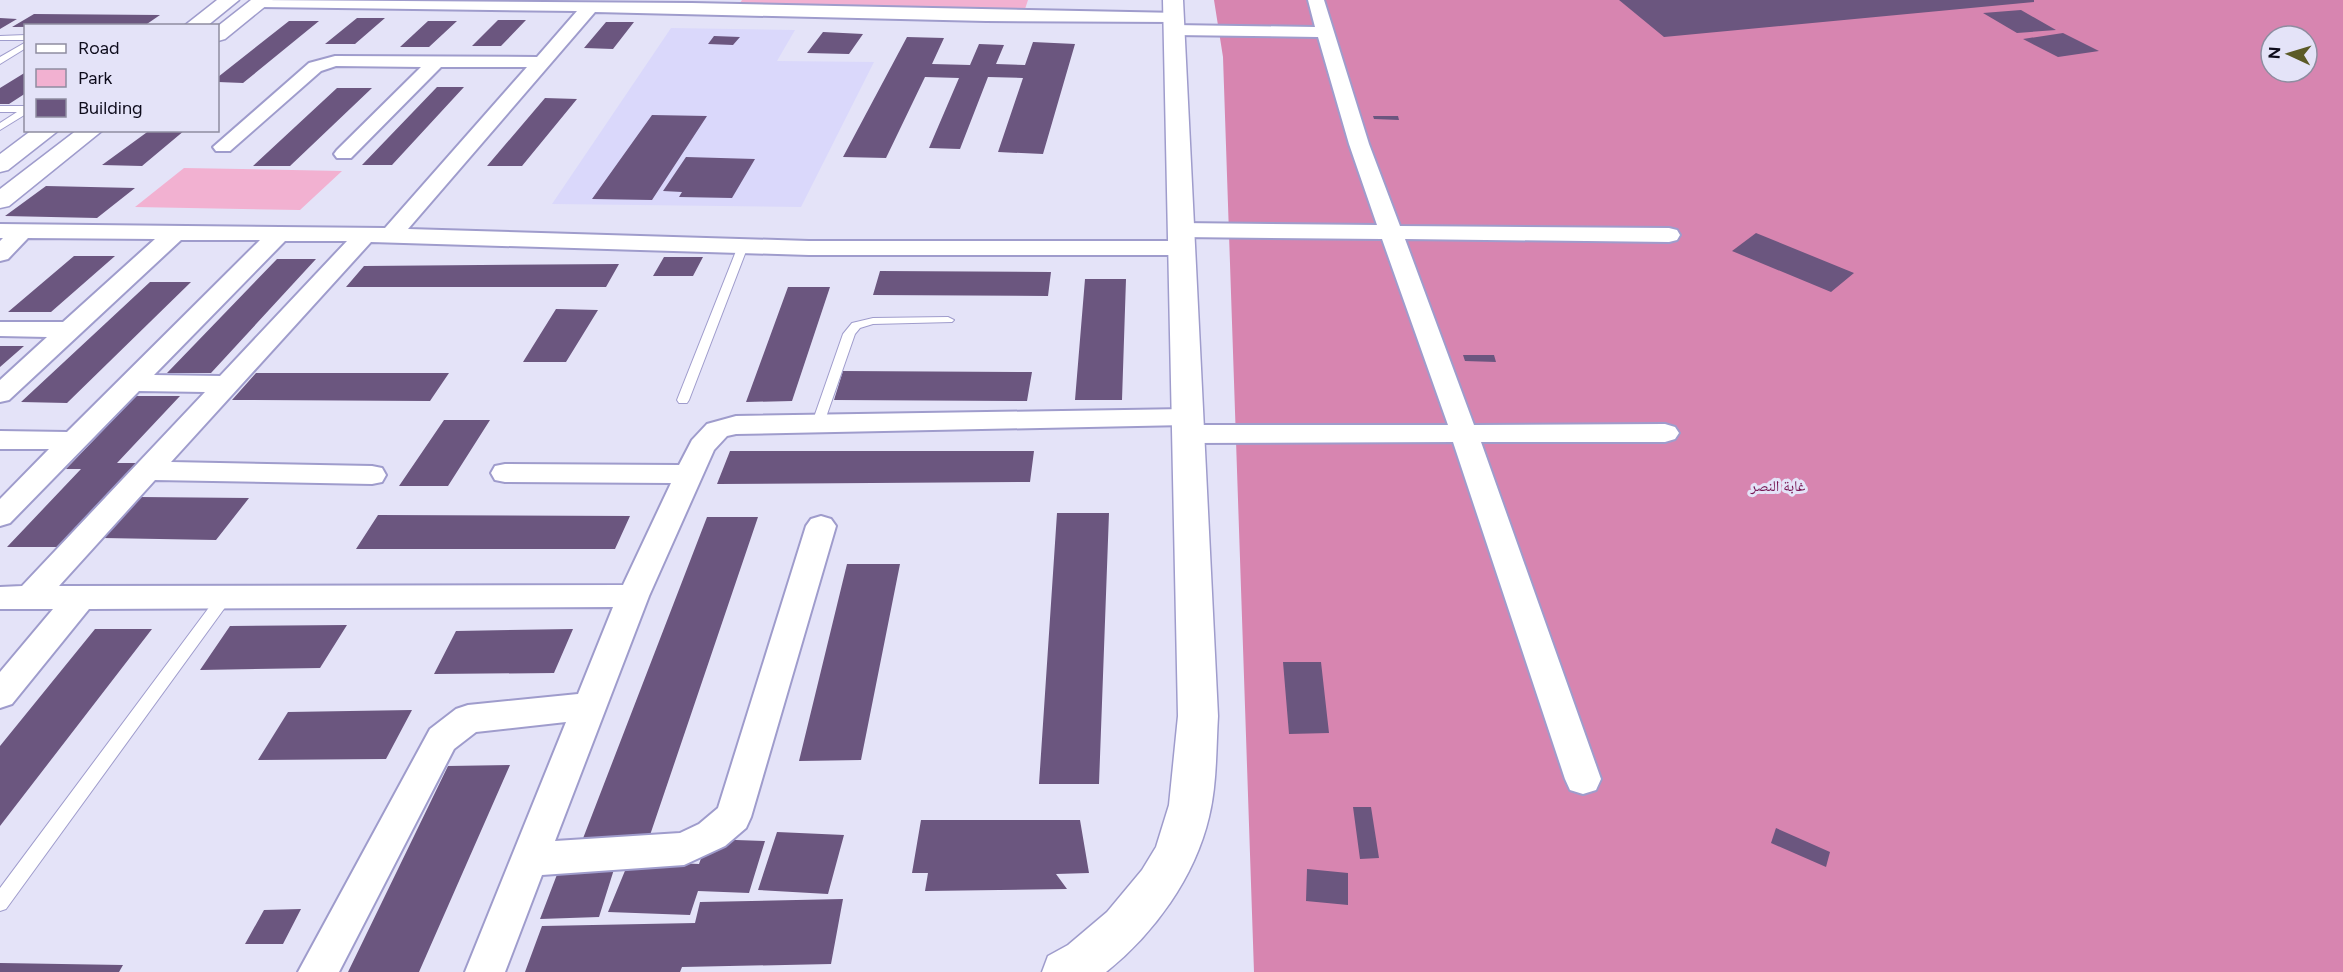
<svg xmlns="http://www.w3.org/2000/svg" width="2343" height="972" font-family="Figtree,'Noto Naskh Arabic',sans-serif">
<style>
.built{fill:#dad8fb}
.green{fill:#f2b1d1}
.forest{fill:#d785b0;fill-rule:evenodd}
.building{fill:#6b567f}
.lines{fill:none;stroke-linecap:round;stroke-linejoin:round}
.service-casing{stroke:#9f9ccc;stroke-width:2}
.minor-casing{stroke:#9f9ccc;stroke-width:4}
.tertiary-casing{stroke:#9f9ccc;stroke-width:3}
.trunk-casing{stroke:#9f9ccc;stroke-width:3}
.service{fill:#fff;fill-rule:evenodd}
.minor{fill:#fff;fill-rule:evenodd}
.tertiary{fill:#fff;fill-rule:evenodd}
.trunk{fill:#fff;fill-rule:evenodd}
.labels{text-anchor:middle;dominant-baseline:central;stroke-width:6;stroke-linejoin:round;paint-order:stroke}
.park-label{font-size:15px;fill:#761552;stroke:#e4e3f8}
</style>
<rect width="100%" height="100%" fill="#e4e3f8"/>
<path class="built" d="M671,28L795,30L777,61L874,62L801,207L552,204Z"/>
<path class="green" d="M742,0H1028L1025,9L740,3Z
M184,168L342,171L300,210L135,207Z"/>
<path class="forest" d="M1214,0H2343V972H1254L1223,57ZM2271,36H2307V72H2271Z"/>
<path class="building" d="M1619,0H2034V2L1664,37Z
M2021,10L2056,30L2017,33L1983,13Z
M34,14L160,15L144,26L12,27Z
M0,18L17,19L0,29Z
M357,18H385L355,44H325Z
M498,20H526L501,46H472Z
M289,21H319L243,83L218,82V77Z
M428,21H457L429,47H400Z
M606,22H634L613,49L584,48Z
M823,32L863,34L849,54L807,53Z
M2063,33L2099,51L2058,57L2023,39Z
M714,36L740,37L733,45L708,44Z
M907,37L944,38L932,64L970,65L979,44L1004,45L996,64L1025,65L1033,42L1075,44L1043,154L998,152L1023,78L988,77L960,149L929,148L959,78L925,77L886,158L843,157Z
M26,72V93L9,104H0V88Z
M437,87H464L392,165H362Z
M337,88H372L290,166H253Z
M545,98L577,99L522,166H487Z
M652,115L707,116L652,200L592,199Z
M1373,116H1398L1399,120L1374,119Z
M150,130H185L142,166L102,165Z
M686,157L755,159L732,198L679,197L682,192L663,191Z
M46,186L135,188L97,218L5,216Z
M1756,233L1854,273L1831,292L1732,251Z
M74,256H115L51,312H8Z
M664,257H703L693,276H653Z
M277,259H316L211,373H167Z
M619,264L606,287H346L364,266Z
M880,271L1051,272L1048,296L873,295Z
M1085,279H1126L1122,400H1075Z
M150,282H191L67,403L21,402Z
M788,287H830L792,401L746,402Z
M556,309L598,310L566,362H523Z
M0,346H24L0,367Z
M1463,355H1494L1496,362L1465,361Z
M843,371L1032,372L1027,401L834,400Z
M256,373H449L430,401L232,400Z
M136,396H180L117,463H138L60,547H7L81,469H66Z
M444,420H490L448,486H399Z
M730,451H1034L1030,482L717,484Z
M140,497L249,498L216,540L103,538Z
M1057,513H1109L1099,784H1039Z
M378,515L630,516L615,549H356Z
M707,517H758L648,841H582Z
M847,564H900L861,760L799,761Z
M347,625L320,668L200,670L230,626Z
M95,629H152L0,826V746Z
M573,629L554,673L434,674L456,631Z
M1283,662H1321L1329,733L1289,734Z
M412,710L386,759L258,760L288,712Z
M510,765L419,972H348L448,766Z
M1353,807H1371L1379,858L1360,859Z
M921,820H1080L1089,873L1056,874L1067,889L925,891L928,873H912Z
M1776,828L1830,852L1826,867L1771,843Z
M777,832L844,835L828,894L758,890Z
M708,839L765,841L749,893L698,891L690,915L608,912L629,861L699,864Z
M616,863L599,917L540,919L561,864Z
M1307,869L1348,873V905L1306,901Z
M843,899L831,964L682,967L680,972H525L542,926L695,923L700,902Z
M301,909L283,944H245L264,910Z
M0,963L123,965L119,972H0Z"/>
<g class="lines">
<defs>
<path id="service" d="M26,35V40H0V36Z
M26,42V48L0,64V57Z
M0,106H26V114L0,130V123L17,112H0Z
M743,243L748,246L689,400L687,403H679L677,400L738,246Z
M948,317L954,320L952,322L873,324L860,328L855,334L824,423L818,427L813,426L812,423L843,334L852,323L873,318Z
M224,593L229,594L231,598L229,602L6,909L0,911V888L219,594Z"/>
<path id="minor" d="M253,0L692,3L1180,13L1183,17L1180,21L1174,22L986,21L595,12L408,229L809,241H1181L1189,243L1192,248L1189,253L1181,255H809L371,242L171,462L372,466L382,468L386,475L382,482L372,484L155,480L59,586L623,585L671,483L505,482L495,480L491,473L495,466L505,464L679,465L692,440L707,424L736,416L1186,409L1195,411L1199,417L1195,423L1186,425L736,434L727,436L714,450L649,596L555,841L680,833L699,824L718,808L806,526L811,519L821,516L831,519L836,526L751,817L746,828L725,846L684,865L542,875L505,972H465L566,722L476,732L454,749L339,972H298L430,729L456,709L468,705L578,694L613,607L89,609L12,704L0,708V672L53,609H0V587L22,586L205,392L139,391L10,523L0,526V499L49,449H0V431L67,432L260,240H181L9,400L0,402V380L47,337L0,336V322H63L155,239L28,238L8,259L0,261V241L3,238H0V224L385,228L527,67H441L351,158H337L334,154L337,150L421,67L336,66L321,71L230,151H216L213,147L309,63L335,56L537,57L577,11L260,7L254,6ZM285,241H347L220,376L154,375Z
M1308,0H1324L1369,144L1400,226L1669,228L1677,230L1680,235L1677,240L1669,242L1405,239L1474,425L1665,424L1675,427L1679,433L1675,439L1665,442H1481L1601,779L1596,790L1583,794L1570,790L1565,779L1453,442L1187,443L1177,440L1173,434L1177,428L1187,425H1448L1382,239L1180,237L1172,235L1169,230L1172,225L1180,223L1377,225L1349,144L1318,37L1174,35L1168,34L1165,30L1168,26L1174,25L1315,27Z"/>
<path id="tertiary" d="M1163,0H1183L1218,716C1216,749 1217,784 1209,817C1195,877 1154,934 1106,972H1042L1048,956L1068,945L1107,912L1142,870L1156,847L1169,805L1178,716Z"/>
<path id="trunk" d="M217,0H239L207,26H184Z
M251,0H273L225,39L218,41V26Z
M32,130H59L8,170L0,172V154Z
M77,130H103L9,206L0,208V189Z"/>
</defs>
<use href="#service" class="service-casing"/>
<use href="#minor" class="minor-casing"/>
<use href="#tertiary" class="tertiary-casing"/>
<use href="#trunk" class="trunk-casing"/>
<use href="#service" class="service"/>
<use href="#minor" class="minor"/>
<use href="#tertiary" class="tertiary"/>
<use href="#trunk" class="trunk"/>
</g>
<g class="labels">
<g class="park-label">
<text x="1778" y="486">غابة النصر</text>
</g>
</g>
<rect x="24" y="24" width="195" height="108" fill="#e4e3f8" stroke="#8e8da0" stroke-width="1.5"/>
<rect x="36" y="44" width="30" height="9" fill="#ffffff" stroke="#8e8da0" stroke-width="1.5"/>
<text x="78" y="54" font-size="18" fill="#0e0c1c">Road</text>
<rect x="36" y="69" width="30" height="18" fill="#f2b1d1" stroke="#8e8da0" stroke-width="1.5"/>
<text x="78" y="84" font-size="18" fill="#0e0c1c">Park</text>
<rect x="36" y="99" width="30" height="18" fill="#6b567f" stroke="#8e8da0" stroke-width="1.5"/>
<text x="78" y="114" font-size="18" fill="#0e0c1c">Building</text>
<g transform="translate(2289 54) rotate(274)"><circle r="28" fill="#e4e3f8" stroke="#8e8da0" stroke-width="1.5"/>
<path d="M0-4.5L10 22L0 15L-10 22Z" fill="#5b5a26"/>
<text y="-9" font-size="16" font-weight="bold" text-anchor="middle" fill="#0e0c1c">N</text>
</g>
</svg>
